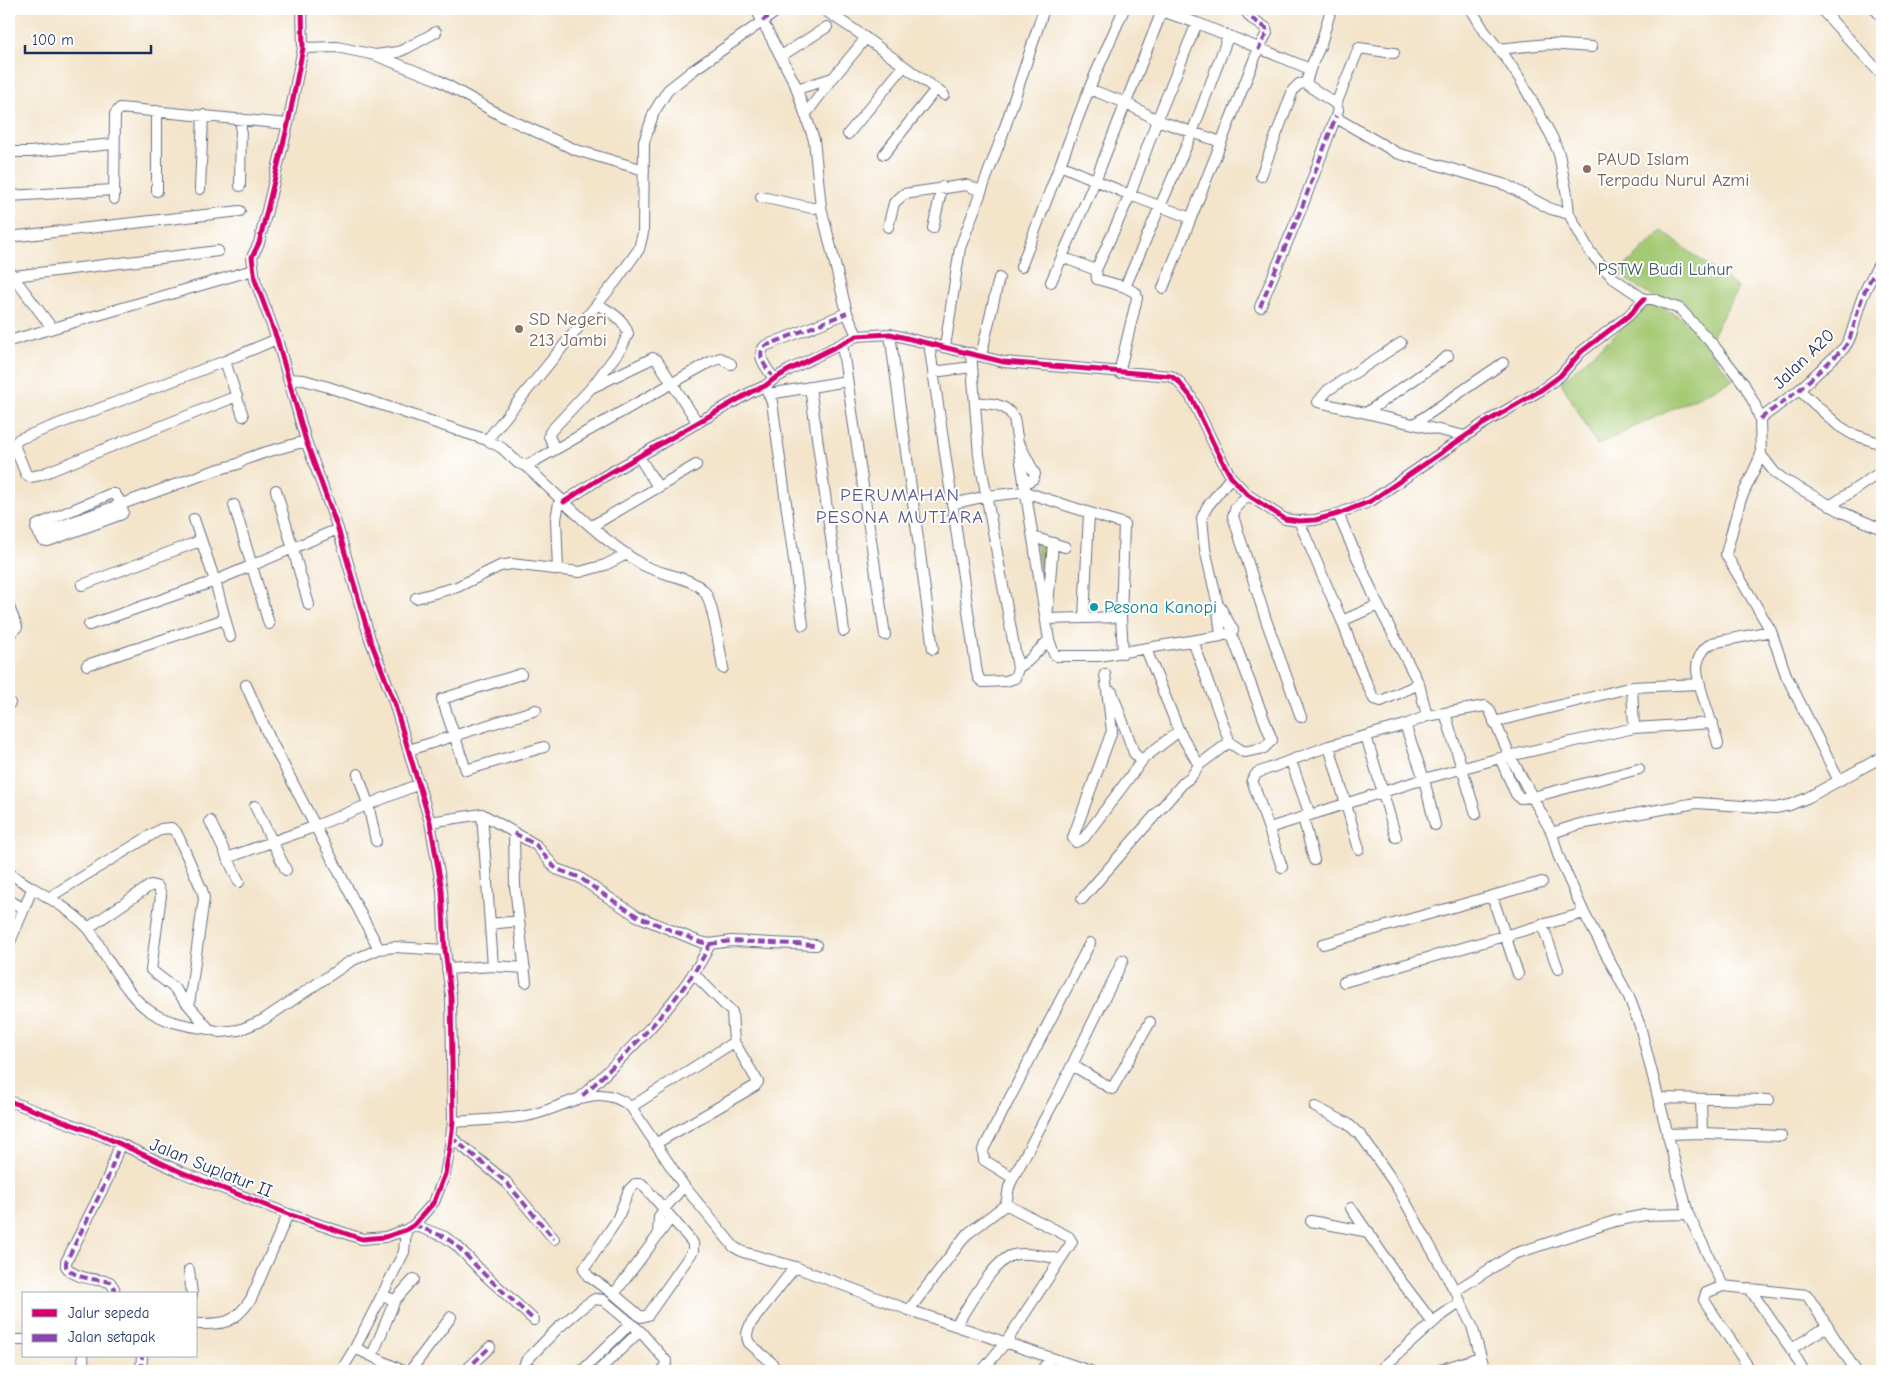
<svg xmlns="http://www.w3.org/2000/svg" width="1891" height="1380" font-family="'Comic Neue',sans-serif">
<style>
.green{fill:#a4c973;stroke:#607c68}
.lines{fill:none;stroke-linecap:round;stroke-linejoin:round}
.minor-casing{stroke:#676e84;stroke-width:12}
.minor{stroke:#fff;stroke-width:10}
.quiet{stroke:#8e44ad;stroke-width:4;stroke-dasharray:8 4;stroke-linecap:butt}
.cycleway-casing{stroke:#fff;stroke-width:8}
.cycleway{stroke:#d6006c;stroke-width:5}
.education-dot{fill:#8d6e63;stroke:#fff;stroke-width:2}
.culture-dot{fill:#0f9aa8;stroke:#fff;stroke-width:2}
.labels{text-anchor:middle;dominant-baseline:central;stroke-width:4;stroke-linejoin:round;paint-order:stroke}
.education-label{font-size:18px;fill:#785e54;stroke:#fff;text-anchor:start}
.park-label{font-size:18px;fill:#445d64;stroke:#fff}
.street-label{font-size:18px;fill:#1b2f5e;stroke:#fff}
.culture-label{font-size:18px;fill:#0d838f;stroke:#fff;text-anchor:start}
.neighbourhood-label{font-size:19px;letter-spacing:1px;fill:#59598a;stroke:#fff}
</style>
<rect width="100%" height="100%" fill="#fff"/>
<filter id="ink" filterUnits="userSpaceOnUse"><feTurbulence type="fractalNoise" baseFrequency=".02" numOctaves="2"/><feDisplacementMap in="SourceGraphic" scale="10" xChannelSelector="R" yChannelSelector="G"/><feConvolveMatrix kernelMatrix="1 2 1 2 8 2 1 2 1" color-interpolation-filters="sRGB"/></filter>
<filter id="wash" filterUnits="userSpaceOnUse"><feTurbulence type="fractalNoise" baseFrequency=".0096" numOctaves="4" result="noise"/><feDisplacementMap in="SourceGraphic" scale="20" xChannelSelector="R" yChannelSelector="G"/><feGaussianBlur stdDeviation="1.12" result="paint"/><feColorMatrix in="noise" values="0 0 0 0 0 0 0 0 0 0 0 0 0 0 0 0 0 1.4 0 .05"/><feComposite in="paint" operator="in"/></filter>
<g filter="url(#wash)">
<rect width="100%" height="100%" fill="#f3e4ca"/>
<path class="green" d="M1662,231L1738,288L1711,337L1683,306L1646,293L1618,273Z
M1652,302L1687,321L1733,380L1597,445L1561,382Z
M1035,541L1050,545L1046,599Z"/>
</g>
<g filter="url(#ink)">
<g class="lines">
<defs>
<path id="minor" d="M756,9L795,84L814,140L821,207L847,313L857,336
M820,9H823L856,31L944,95
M1155,9L1197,23L1310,69
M1331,9L1321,44L1310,69L1306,83L1309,86L1336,104L1338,110L1336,116L1340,120L1397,153L1506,185L1551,209L1569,214
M1471,9L1485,32L1506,58L1520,79L1552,137L1559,154L1567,195L1569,214L1590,252L1613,278L1644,299H1653L1680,309L1715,347L1744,384L1755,405L1760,419L1761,455L1775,473L1786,481L1844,513L1882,529
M1821,9L1882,75
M1875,9L1882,17
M303,48L337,47L375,55L398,52L407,48L436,32
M1498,49L1548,44L1592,47
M375,55L438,80L500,115L576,150L644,170
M781,56L827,27
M797,89L833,78L866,38
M1089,89L1126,103L1157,120L1221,142
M1336,104L1359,48L1394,53
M157,111V191
M805,115L833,78
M848,134L904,66
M9,152H30L113,144
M884,154L936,89
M1060,165L1130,195L1191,218
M1261,176L1293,90L1299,84L1306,83
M240,186L241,119
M200,189L203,115
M9,196L113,190
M761,197L812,208L821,207
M114,199L115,114L120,108L288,124
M888,227L894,203L904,194L966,185L981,191
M933,228L942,187
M9,237L240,211
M1062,257L1096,270
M1021,267L1089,89L1124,9
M9,271L52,328
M14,276L218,251
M1051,282L1095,181L1162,11
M1125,287L1192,133L1228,37
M1163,288L1258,50L1267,33L1266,28L1251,18L1244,9
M1260,307L1302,207L1336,116
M890,334L933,649
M9,341L253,270
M929,343L977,673L979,679L983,682L1006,681L1015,678L1018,668L979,455L971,353
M1401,343L1328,390L1318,402L1465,436
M842,344L885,635
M945,347L960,248L1002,136L1044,9
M981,356L999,278
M225,361L243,416
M933,372L972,367
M1119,373L1137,298L1136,293L1125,287L1097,279L1096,270L1130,195L1157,120L1197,23
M288,379L304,380L328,387L487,440L502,448L518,463L526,466C562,500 599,538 641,564C659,575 690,576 704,591C713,601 720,652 723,668
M774,379C767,368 755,356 765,346L847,313
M765,386L772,402L803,625
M592,387L622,347L628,334C624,318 611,313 598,304
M810,387L844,631
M1799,390L1839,426L1852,434L1882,444
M769,394L847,381
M237,396L40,475L30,477L26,474L14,445L19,439L225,361L277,339
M975,402C991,404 1006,403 1014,418L1049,640L1028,661L1018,668
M1366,413L1448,356
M1760,419L1799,390L1844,348C1854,335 1855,316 1861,301C1866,286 1874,273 1882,259
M1414,424L1503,363
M487,440L616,281L639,249L643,233L644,142L654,112L668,90L692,71L780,9
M1020,445L1035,474L1033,479L1024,484
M555,449L549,436L550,432L591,388L653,358L657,360L698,423
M1761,455L1740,501L1726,554L1728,558L1771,631L1786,675L1839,781
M639,457L658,487
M526,466L708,363L720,358L731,364
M276,490L309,605
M110,494H115L122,504L123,512L122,514L48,541L43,540L36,528L37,525Z
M1248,495L1236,507L1233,516L1266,620L1301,717
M564,502L596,481L751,392L765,386L774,379L789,370L857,336L890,334L1004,362L1171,376L1178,381L1191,397L1217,451L1231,477L1248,495L1285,519L1299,521L1315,520L1338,514L1371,501L1483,424L1541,390L1560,376L1581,352L1628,316L1644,299
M952,504L987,496L1025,492L1124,524L1121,617L1123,653
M234,505L269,624
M1830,506L1882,471
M1338,514L1378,605L1419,684L1427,716
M194,519L215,581L230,637
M1299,521L1342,621L1361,671L1374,699L1381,701L1419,684
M592,526L696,465
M39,534L216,470L238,464L246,459L263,453L306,441
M1033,537L1065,547
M1053,543L1047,619L1121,617
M558,570L556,519L560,498
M82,585L200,541
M416,598L457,587L500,566L511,564L580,572L605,565L627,554
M9,607L17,627L9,635
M1220,607L1233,630L1231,633L1226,635
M1084,618L1089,513
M1342,621L1378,605
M89,625L215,581L338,529
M1049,640L1054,654L1057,656H1099L1221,636L1217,601L1205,549L1202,518L1207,507L1231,477
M1193,641L1230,743
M87,665L225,619
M521,674L442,699L466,770L544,747
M1105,674L1112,731L1075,832L1073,838L1076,842L1084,838L1144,758
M246,685L270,739L379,949
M1632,687L1634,728
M1112,692L1134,753L1140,759L1144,758L1179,731
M9,704L10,703
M1445,713L1476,814
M1494,722L1632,687L1700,684
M1405,725L1424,779L1435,825
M1366,736L1396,837
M1718,744C1713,723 1698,689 1697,669C1697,658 1703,648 1712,643L1771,631
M1329,746L1359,849
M409,750L536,710
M1500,758L1516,794L1520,798L1533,797L1639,769
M1291,761L1310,815
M1199,765L1227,744L1230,743L1244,752L1264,748L1272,740L1231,633
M358,774L368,804L376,841
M255,806L286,870
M482,814L493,966
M1303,817L1314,860
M210,821L239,882
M430,822L482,814L536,845L556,869L579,877L597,890L637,916L700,942L710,944C685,998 624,1056 581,1097
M1269,828L1424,779L1500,758L1634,728L1713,723
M514,833L515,886L526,982
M1552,833L1580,824L1696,803L1775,808L1790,805L1807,798L1882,757
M227,858L308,829L419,784
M1282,867L1252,780L1257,773L1329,746L1405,725L1427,716L1485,706L1489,709L1510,756L1552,833L1558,855L1584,913L1629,997L1640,1026L1688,1214L1723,1286
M9,873C35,891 65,904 87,927C95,935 99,947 105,956C138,1006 146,1021 209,1029
M1492,896L1542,882
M48,898L161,829L171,828L176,832L179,838L202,890L204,898L189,1005
M1082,899L1184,782L1191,777L1199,765L1179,731L1146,649
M9,900L24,909L32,889
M490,924L519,921
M1542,924L1558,969
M88,928L151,885L158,887L161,895L151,970L174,988L209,1029L220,1032L239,1030L263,1020L351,961L379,949L394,947L445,950
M9,944L24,909
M710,944L731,941L816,945
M1323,944L1492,896L1518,974
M447,969L493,966L525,968
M1344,982L1584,913
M1072,1065L1112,1089L1150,1022
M1658,1098L1769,1100
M1701,1099L1702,1133
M9,1101L103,1136L181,1172L288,1214L362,1239L385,1237L406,1230L414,1225L434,1202L445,1174L449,1153L453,1122L451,996L445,950L442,890L430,822L393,699L370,639L338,529L306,441L277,339L255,280L252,257L259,243L288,124L303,48L302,9
M631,1107L734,1042
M1315,1107L1347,1123L1362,1137L1397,1187L1455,1291L1514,1254L1615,1221L1645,1215L1688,1214
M453,1122C477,1120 502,1120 526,1116C564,1110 595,1078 631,1107L684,1186L734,1247L743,1252L795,1267L909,1310L1090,1371
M1667,1134L1702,1133L1781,1136
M451,1137L506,1182L554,1239
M655,1144L755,1086L758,1082L734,1042L732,1012L693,973
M1013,1178L984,1160L983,1150L1090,943
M1006,1205L1009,1187L1013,1178L1059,1092L1123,960
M1351,1208L1398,1277L1433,1323
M671,1218L614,1294L641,1317L648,1315L693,1251V1243L664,1209L684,1186
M1311,1221L1369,1232
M414,1225L445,1237L456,1245L485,1275L534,1320
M189,1270L192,1294
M1749,1288L1791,1349L1804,1371
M115,1294L114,1288L110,1282C97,1279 73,1279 66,1266V1262L107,1180L120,1144
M614,1294L588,1276L584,1269L617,1220L629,1190L635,1184H642L664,1209L659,1217L658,1234
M1458,1297L1472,1326L1485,1371
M395,1300L414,1279
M909,1310L966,1235L1004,1206H1009L1069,1237L1072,1242L1060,1260
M196,1324C225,1324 234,1324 251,1299L288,1214
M956,1325C968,1307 991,1265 1010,1256C1021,1251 1049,1256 1060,1260L1006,1342L982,1371
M9,1340H24
M355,1348L403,1371
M1791,1349L1828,1326
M83,1356L84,1371
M372,1356L395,1300L383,1296
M141,1371L142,1356
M341,1371L355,1348L404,1252L406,1230
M410,1371L451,1317
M465,1371L490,1347
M524,1371V1366L526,1361L556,1330L584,1306L595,1299L603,1300L640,1331L667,1362L662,1371
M582,1371L631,1323
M598,1371L640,1331
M774,1371L772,1363L749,1343C745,1335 748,1330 751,1323L795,1267
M1041,1371L1051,1358
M1379,1371L1438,1318L1461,1302
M1437,1371L1480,1357
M1751,1371L1704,1300L1706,1293L1723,1286L1807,1295L1856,1371"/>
</defs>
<use href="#minor" class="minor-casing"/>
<use href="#minor" class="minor"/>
<path class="quiet" d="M1244,9L1251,18L1266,28L1267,33L1258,50
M762,21L780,9
M1260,307L1302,207L1336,116
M774,379C767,368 755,356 765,346L847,313
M1760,419L1799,390L1844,348C1854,335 1855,316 1861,301C1866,286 1874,273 1882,259
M514,833L536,845L556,869L579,877L597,890L637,916L700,942L710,944C685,998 624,1056 581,1097
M710,944L731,941L816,945
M451,1137L506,1182L554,1239
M414,1225L445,1237L456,1245L485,1275L534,1320
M115,1294L114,1288L110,1282C97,1279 73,1279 66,1266V1262L107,1180L120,1144
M141,1371L142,1356
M465,1371L490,1347"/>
<defs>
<path id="cycleway" d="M564,502L596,481L751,392L765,386L774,379L789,370L857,336L890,334L1004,362L1171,376L1178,381L1191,397L1217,451L1231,477L1248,495L1285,519L1299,521L1315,520L1338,514L1371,501L1483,424L1541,390L1560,376L1581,352L1628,316L1644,299
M9,1101L103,1136L181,1172L288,1214L362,1239L385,1237L406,1230L414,1225L434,1202L445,1174L449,1153L453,1122L451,996L445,950L442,890L430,822L393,699L370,639L338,529L306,441L277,339L255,280L252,257L259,243L288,124L303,48L302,9"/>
</defs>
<use href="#cycleway" class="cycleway-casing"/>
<use href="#cycleway" class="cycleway"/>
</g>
</g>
<g class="education-dot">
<circle cx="1587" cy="169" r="5"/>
<circle cx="519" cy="329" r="5"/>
</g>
<circle class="culture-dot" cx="1094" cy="607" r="5"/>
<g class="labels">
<g class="education-label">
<text x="1597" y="159">PAUD Islam<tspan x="1597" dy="21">Terpadu Nurul Azmi</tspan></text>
<text x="529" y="319">SD Negeri<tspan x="529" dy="21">213 Jambi</tspan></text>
</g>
<g class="park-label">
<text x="1665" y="269">PSTW Budi Luhur</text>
</g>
<g class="street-label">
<text transform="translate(1804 359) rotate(-44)">Jalan A20</text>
<text transform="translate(211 1168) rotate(22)">Jalan Suplatur II</text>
</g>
<g class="culture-label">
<text x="1104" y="607">Pesona Kanopi</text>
</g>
<g class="neighbourhood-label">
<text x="900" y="495">PERUMAHAN<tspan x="900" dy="22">PESONA MUTIARA</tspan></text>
</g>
</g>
<rect width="1891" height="1380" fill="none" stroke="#fff" stroke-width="30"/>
<rect x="22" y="1292" width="175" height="65" fill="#ffffff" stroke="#a4acbf"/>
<rect x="32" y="1309" width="25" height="8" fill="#d6006c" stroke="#a4acbf"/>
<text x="68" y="1318" font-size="15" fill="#1b2f5e">Jalur sepeda</text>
<rect x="32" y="1334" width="25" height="8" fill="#8e44ad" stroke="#a4acbf"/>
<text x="68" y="1342" font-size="15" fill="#1b2f5e">Jalan setapak</text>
<path d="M25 45v8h126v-8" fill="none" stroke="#1b2f5e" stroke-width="2.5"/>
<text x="32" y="45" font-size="15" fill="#1b2f5e" stroke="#ffffff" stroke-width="4" paint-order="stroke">100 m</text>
</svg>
